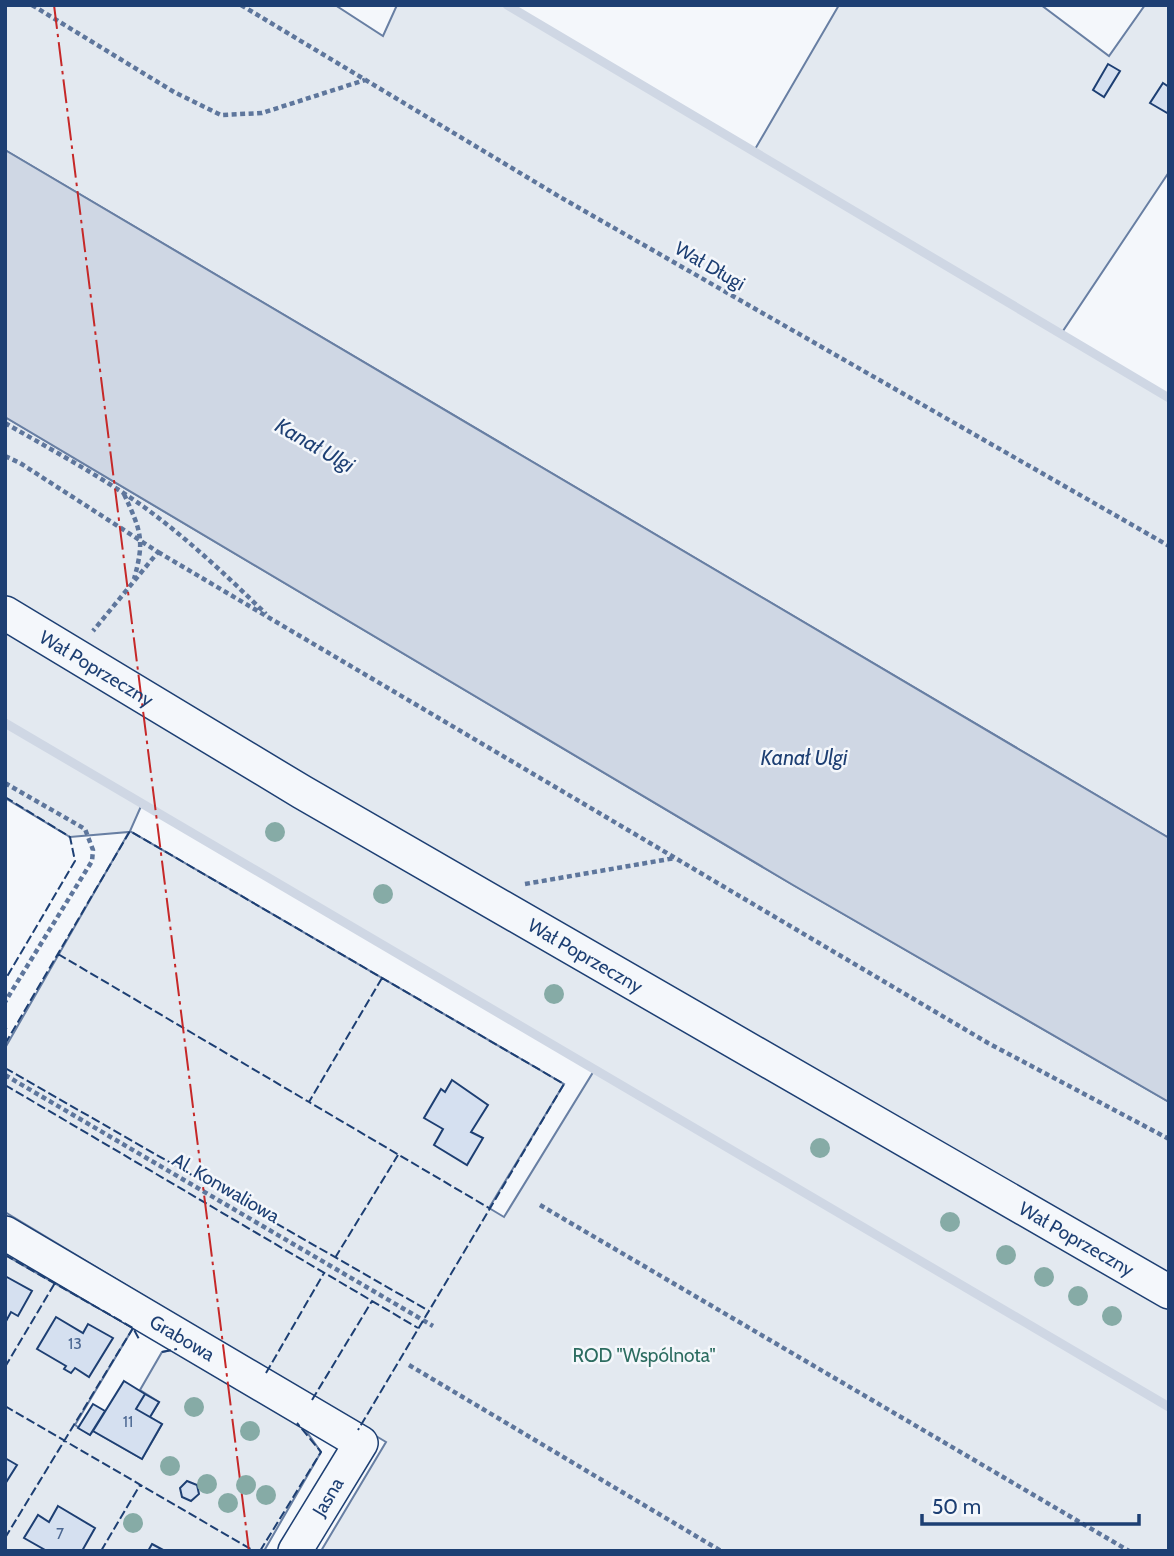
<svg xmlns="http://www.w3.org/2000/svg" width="1174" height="1556" font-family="Cabin,sans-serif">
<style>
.green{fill:#e3e9f0;stroke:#687fa3;stroke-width:2;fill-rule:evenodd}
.water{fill:#cfd7e4;stroke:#687fa3;stroke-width:2}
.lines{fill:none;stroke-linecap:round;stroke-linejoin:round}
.stream{stroke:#cfd7e4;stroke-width:9}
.building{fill:#d5e0f0;stroke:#1d3f73;stroke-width:2}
.minor-casing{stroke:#1d3f73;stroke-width:36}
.path{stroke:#5e769c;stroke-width:4.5;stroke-dasharray:5 3.5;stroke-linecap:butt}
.minor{stroke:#f4f7fb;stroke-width:33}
.fence{stroke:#1d3f73;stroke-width:2;stroke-dasharray:9 3.5;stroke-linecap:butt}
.power{stroke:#c62828;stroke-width:2;stroke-dasharray:24 5 3.5 5;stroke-linecap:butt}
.tree{fill:#86aba6}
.labels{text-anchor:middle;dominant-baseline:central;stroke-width:5;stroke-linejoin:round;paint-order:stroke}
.number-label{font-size:16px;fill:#4b6792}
.street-label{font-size:19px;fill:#1d3f73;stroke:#f4f7fb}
.park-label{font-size:19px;fill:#2c6c60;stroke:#f4f7fb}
.water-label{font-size:21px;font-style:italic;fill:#1d3f73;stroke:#f4f7fb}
</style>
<rect width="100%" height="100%" fill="#f4f7fb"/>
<path class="green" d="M5,5H335L383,36L397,5H507L754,151L839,5H1041L1109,56L1145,5H1169V172L1061,334L1169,397V838L5,150Z
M5,417L793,885L1169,1102V1551H321L386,1442L5,1212V1048L129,832L70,837L5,798ZM142,804L595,1069L504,1217L489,1208L564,1084L130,831Z
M5,1255L133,1328L75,1425L90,1435L93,1431L142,1459L162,1424L150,1417L159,1402L140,1390L162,1352L181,1348L282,1407L306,1431L321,1452L264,1551H5Z"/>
<path class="water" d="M5,150L1169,838V1102L793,885L5,417Z"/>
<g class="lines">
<path class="stream" d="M507,5L1169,398
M5,723L1169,1407"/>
</g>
<path class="building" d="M1108,64L1120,71L1104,97L1093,90Z
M1163,83L1169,87V114L1150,103Z
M452,1080L488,1105L471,1132L483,1138L467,1165L434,1145L443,1129L424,1118L441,1089L445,1092Z
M5,1276L32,1291L18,1316L11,1312L5,1323Z
M56,1317L83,1333L88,1324L113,1338L89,1377L75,1368L71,1373L64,1369L66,1366L37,1349Z
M124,1381L145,1394L136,1409L162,1424L142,1459L93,1431Z
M145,1394L159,1402L150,1417L136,1409Z
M93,1404L105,1411L90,1435L78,1428Z
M5,1458L17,1465L5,1484Z
M187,1481L197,1485L199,1494L191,1501L182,1497L180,1488Z
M58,1506L95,1528L82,1551H47L24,1538L38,1515L49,1522Z
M152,1544L165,1551H148Z"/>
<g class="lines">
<defs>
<g id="minor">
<path id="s1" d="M5,613L302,792L1169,1292"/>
<path id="s2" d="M5,1233L361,1443L295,1551"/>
</g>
</defs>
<use href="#minor" class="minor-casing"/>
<path class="path" d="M32,5L174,92L221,115L262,113L365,80
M241,5L560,197L1169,546
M5,423C52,450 100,476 144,507C188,539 227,576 266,614
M5,456L20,463L158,552L93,631
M124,494C141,531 145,540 134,579
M158,552L988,1043L1169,1139
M5,783L85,829L93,850L92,861L5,1002
M525,884L675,858
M5,1028L6,1027
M5,1075L433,1326
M540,1205L1129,1551
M409,1365L721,1551"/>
<use href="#minor" class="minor"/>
<path class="fence" d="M5,797L70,837L75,861L5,980
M58,954L309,1102
M382,978L309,1102L489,1208
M5,1044L130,831L564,1084L358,1430
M5,1068L429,1311
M5,1085L418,1328
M5,1255L133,1328L139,1339
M335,1258L398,1155
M162,1352L177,1349
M5,1367L55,1283
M266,1373L324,1273
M312,1400L372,1301
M5,1406L254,1551
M5,1538L133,1328
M101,1551L140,1485
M260,1551L321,1452L297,1423"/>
<path class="power" d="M54,5L249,1551"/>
</g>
<g class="tree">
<circle cx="275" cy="832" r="10"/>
<circle cx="383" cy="894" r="10"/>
<circle cx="554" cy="994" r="10"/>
<circle cx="820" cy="1148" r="10"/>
<circle cx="950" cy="1222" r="10"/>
<circle cx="1006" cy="1255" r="10"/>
<circle cx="1044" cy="1277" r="10"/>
<circle cx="1078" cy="1296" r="10"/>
<circle cx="1112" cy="1316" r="10"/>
<circle cx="194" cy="1407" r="10"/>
<circle cx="250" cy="1431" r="10"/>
<circle cx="170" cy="1466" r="10"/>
<circle cx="207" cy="1484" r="10"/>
<circle cx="246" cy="1485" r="10"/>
<circle cx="266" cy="1495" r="10"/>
<circle cx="228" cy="1503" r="10"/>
<circle cx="133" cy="1523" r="10"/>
</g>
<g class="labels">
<g class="number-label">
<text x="75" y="1343">13</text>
<text x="128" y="1421">11</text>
<text x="60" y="1533">7</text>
</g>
<g class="street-label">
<text transform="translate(710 266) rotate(30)">Wał Długi</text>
<text stroke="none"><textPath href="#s1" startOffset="107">Wał Poprzeczny</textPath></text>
<text stroke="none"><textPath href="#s1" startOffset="674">Wał Poprzeczny</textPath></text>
<text transform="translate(226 1188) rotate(30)">Al. Konwaliowa</text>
<text stroke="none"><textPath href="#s1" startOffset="1241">Wał Poprzeczny</textPath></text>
<text stroke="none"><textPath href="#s2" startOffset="206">Grabowa</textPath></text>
<text transform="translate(328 1497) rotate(-59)">Jasna</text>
</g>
<g class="park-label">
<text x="644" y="1355">ROD "Wspólnota"</text>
</g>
<g class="water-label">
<text transform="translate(315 445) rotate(30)">Kanał Ulgi</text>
<text x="804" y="757">Kanał Ulgi</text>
</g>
</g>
<rect width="1174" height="1556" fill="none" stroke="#1d3f73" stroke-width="14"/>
<path d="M922 1514v10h217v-10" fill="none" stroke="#1d3f73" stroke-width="3.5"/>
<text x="932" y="1514" font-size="21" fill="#1d3f73" stroke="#f4f7fb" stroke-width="5" paint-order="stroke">50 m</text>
</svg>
